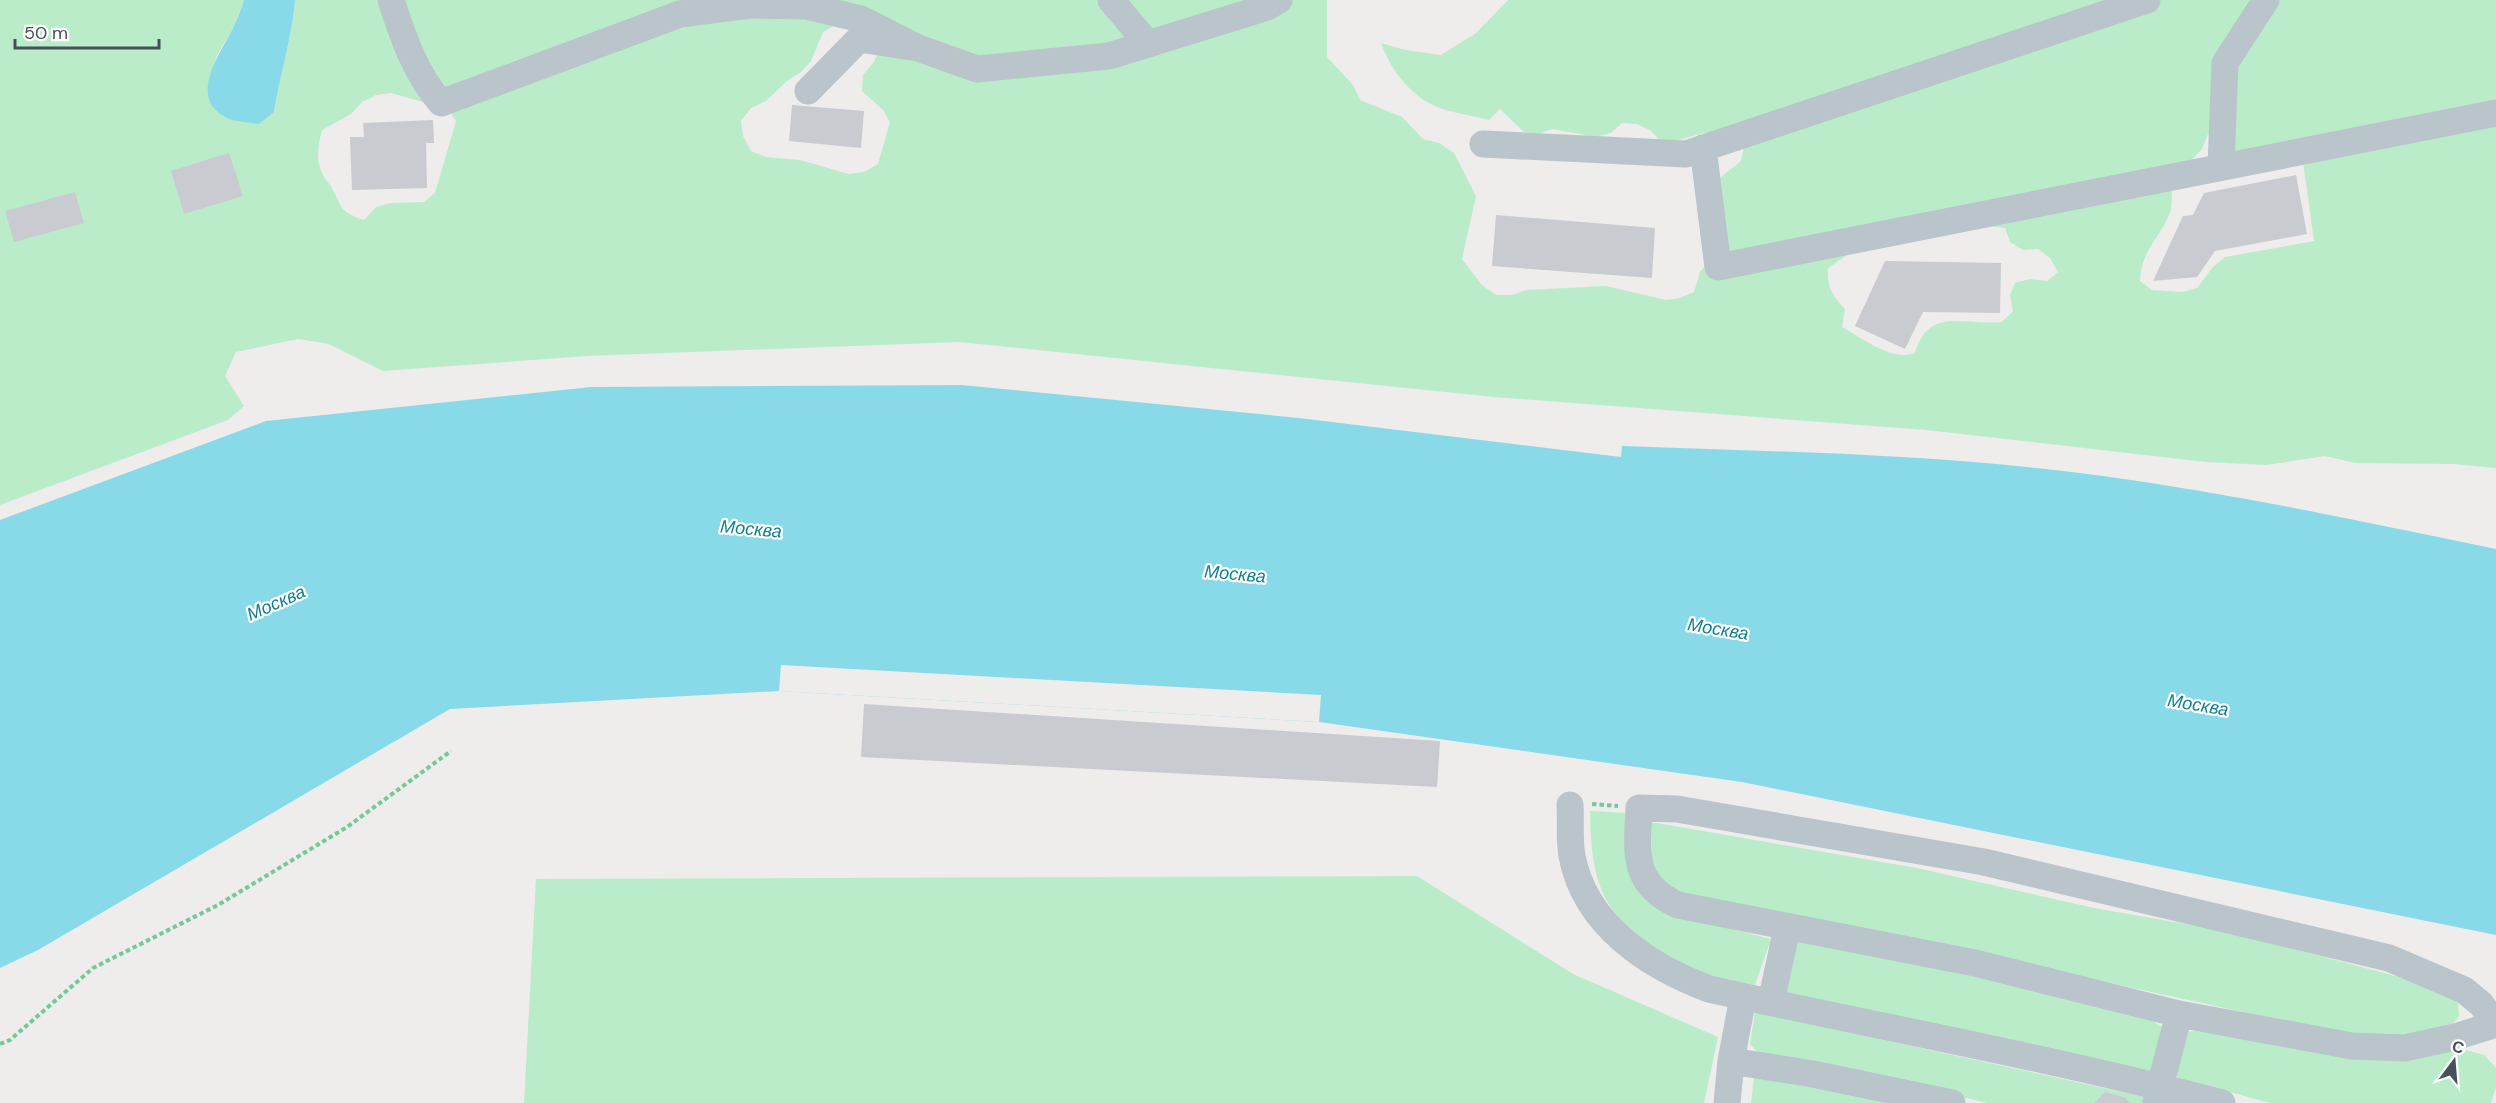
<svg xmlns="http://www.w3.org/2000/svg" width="2496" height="1103" font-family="'DM Sans',sans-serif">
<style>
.green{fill:#baecca;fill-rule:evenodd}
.water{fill:#89dae8}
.pier{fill:#efecec}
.building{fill:#c9cbd1}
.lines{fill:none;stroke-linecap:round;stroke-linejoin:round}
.path{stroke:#74c999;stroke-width:4;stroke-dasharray:4.5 3;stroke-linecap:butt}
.minor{stroke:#bac4cb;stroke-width:27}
.labels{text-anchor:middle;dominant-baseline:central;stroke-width:4.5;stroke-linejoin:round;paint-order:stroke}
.water-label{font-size:18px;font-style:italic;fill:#117f92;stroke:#fff}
</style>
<rect width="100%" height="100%" fill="#efecec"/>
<path class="green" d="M0,0H244L235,25L217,55L208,84L274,112C280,74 292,38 295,0H1327V57L1353,85L1360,100L1402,117L1423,139L1439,143L1454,153L1476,196L1462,259L1482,285L1496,295H1512L1526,290L1606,286L1666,300L1680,298L1694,292L1700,272L1719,249L1717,180L1741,161L1744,146L1719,136L1704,133L1674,141L1660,140L1650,130L1637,124L1622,123L1611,133L1596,137L1553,129L1538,134L1524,132L1500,109L1489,120C1474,116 1458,114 1443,109C1412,99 1392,72 1381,43L1405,50L1441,55L1476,33L1508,0H2496V468L2452,464L2355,463L2325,456L2266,465L2206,462L1926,430L1494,397L960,342L587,356L383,371L329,344L298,339L236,352L225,376L244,406L228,420L0,505ZM835,25L878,35L880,50L873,63L863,75L862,91L883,110L890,122L878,164L864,172L849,174L800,160L766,157L751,151L743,136L741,121L751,108L766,101L788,80L801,72L811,61L823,32ZM391,93L448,109L456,121L435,193L424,202L391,203L376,207L364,220C339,211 343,209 332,188C330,184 326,181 324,177C315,162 318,145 322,130L351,114L362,102L376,95ZM2208,134L2221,139L2243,158L2303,162L2314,241L2225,257L2213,267L2197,288L2183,292L2152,290L2140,281C2142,248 2159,240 2170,213C2173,204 2171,190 2172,180L2202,149ZM1990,226L2005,228L2010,242L2023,250L2038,249L2050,258L2058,272L2047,281L2030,279L2015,283L2010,295L2013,311L2002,322C1964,326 1929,306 1915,353C1892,362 1862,338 1842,327L1845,309C1832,295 1827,288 1828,268L1853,251Z
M1590,811L1627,813L1666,912L1771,939L1755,985C1735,981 1711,978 1692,970C1681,965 1671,957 1660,951C1600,914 1591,879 1590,811Z
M1651,822L1917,868L2094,908L2226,931L2437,987L2458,1002L2459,1016L2449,1029L2402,1042L2320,1029L2097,980L1688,898L1663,884L1652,864Z
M1417,876L1573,974L1718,1037L1704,1103H524L536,879Z
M1798,936L2133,1008L2162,1027L2152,1072L1786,994Z
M1755,1012L2145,1097L2144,1103H1986L1887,1077L1759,1054L1750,1044Z
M2212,1029L2353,1056L2411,1061L2456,1047L2484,1055L2496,1068V1087L2491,1103H2270L2174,1077L2186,1032Z
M1754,1077L1927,1103H1751Z"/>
<path class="water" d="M244,0H295C292,38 280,74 274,112L259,124C249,122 236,122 227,118C186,98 221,53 234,26C238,18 241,9 244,0Z
M962,385L1299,418L1621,457L1622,446C1783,452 1944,454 2103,476C2235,494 2365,522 2496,549V935L1742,782L1319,722L779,691L450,709L38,950L0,968V520L266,421L591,387Z"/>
<path class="pier" d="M781,665L1321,695L1319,722L779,691Z"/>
<path class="building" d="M792,105L864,111L861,148L789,141Z
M433,120L434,143H426L427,188L352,190L350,137H364L363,123Z
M229,153L243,196L184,214L171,171Z
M2296,175L2307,234L2215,251L2197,277L2153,281L2183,216L2193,215L2204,193Z
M75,192L84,223L14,242L5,211Z
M1496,215L1655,228L1652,278L1492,266Z
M1885,261L2001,263L2000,313L1923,312L1905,349L1855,326Z
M864,704L1440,741L1437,787L861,757Z
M2105,1092L2126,1098L2129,1103H2094Z"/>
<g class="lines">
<path class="path" d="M1592,804L1618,806
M0,1044L10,1040L93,968L218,905L347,827L451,751"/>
<path class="minor" d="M391,0C403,37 415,73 441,103L680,14L750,5L807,6L861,19L918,48
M1111,0L1148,44
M808,91L859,39L918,48L977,69L1109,56L1267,7L1279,0
M1483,144L1686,154L2147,0
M1703,148L1718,267L2496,113
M2221,167L2225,63L2266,0
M1570,805C1571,821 1569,840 1572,856C1585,925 1648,966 1709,989C1880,1027 2053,1058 2222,1103
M1639,808L1677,809L1984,862L2389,958L2464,990L2481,1004L2496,1024L2455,1037L2405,1048L2352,1046L2179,1014L1975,963L1678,905C1631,884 1637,852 1639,808Z
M1771,1002L1787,928
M1731,1061L1813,1074L1952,1103
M2156,1102L2179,1014
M1727,1103L1731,1061L1743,997"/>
</g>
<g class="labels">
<g class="water-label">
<text transform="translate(751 529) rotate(5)">Москва</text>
<text transform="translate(1235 574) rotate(5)">Москва</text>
<text transform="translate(276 603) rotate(-24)">Москва</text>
<text transform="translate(1718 629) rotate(9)">Москва</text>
<text transform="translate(2198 705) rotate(9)">Москва</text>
</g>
</g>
<g transform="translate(2454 1061) rotate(16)" stroke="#ffffff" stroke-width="4.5" paint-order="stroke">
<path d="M0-4.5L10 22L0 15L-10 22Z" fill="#455058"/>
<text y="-9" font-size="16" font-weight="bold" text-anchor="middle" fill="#455058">С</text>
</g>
<path d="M15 39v9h144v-9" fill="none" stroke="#455058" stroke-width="3"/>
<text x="24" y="39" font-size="18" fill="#455058" stroke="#ffffff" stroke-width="4.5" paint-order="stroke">50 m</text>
</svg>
